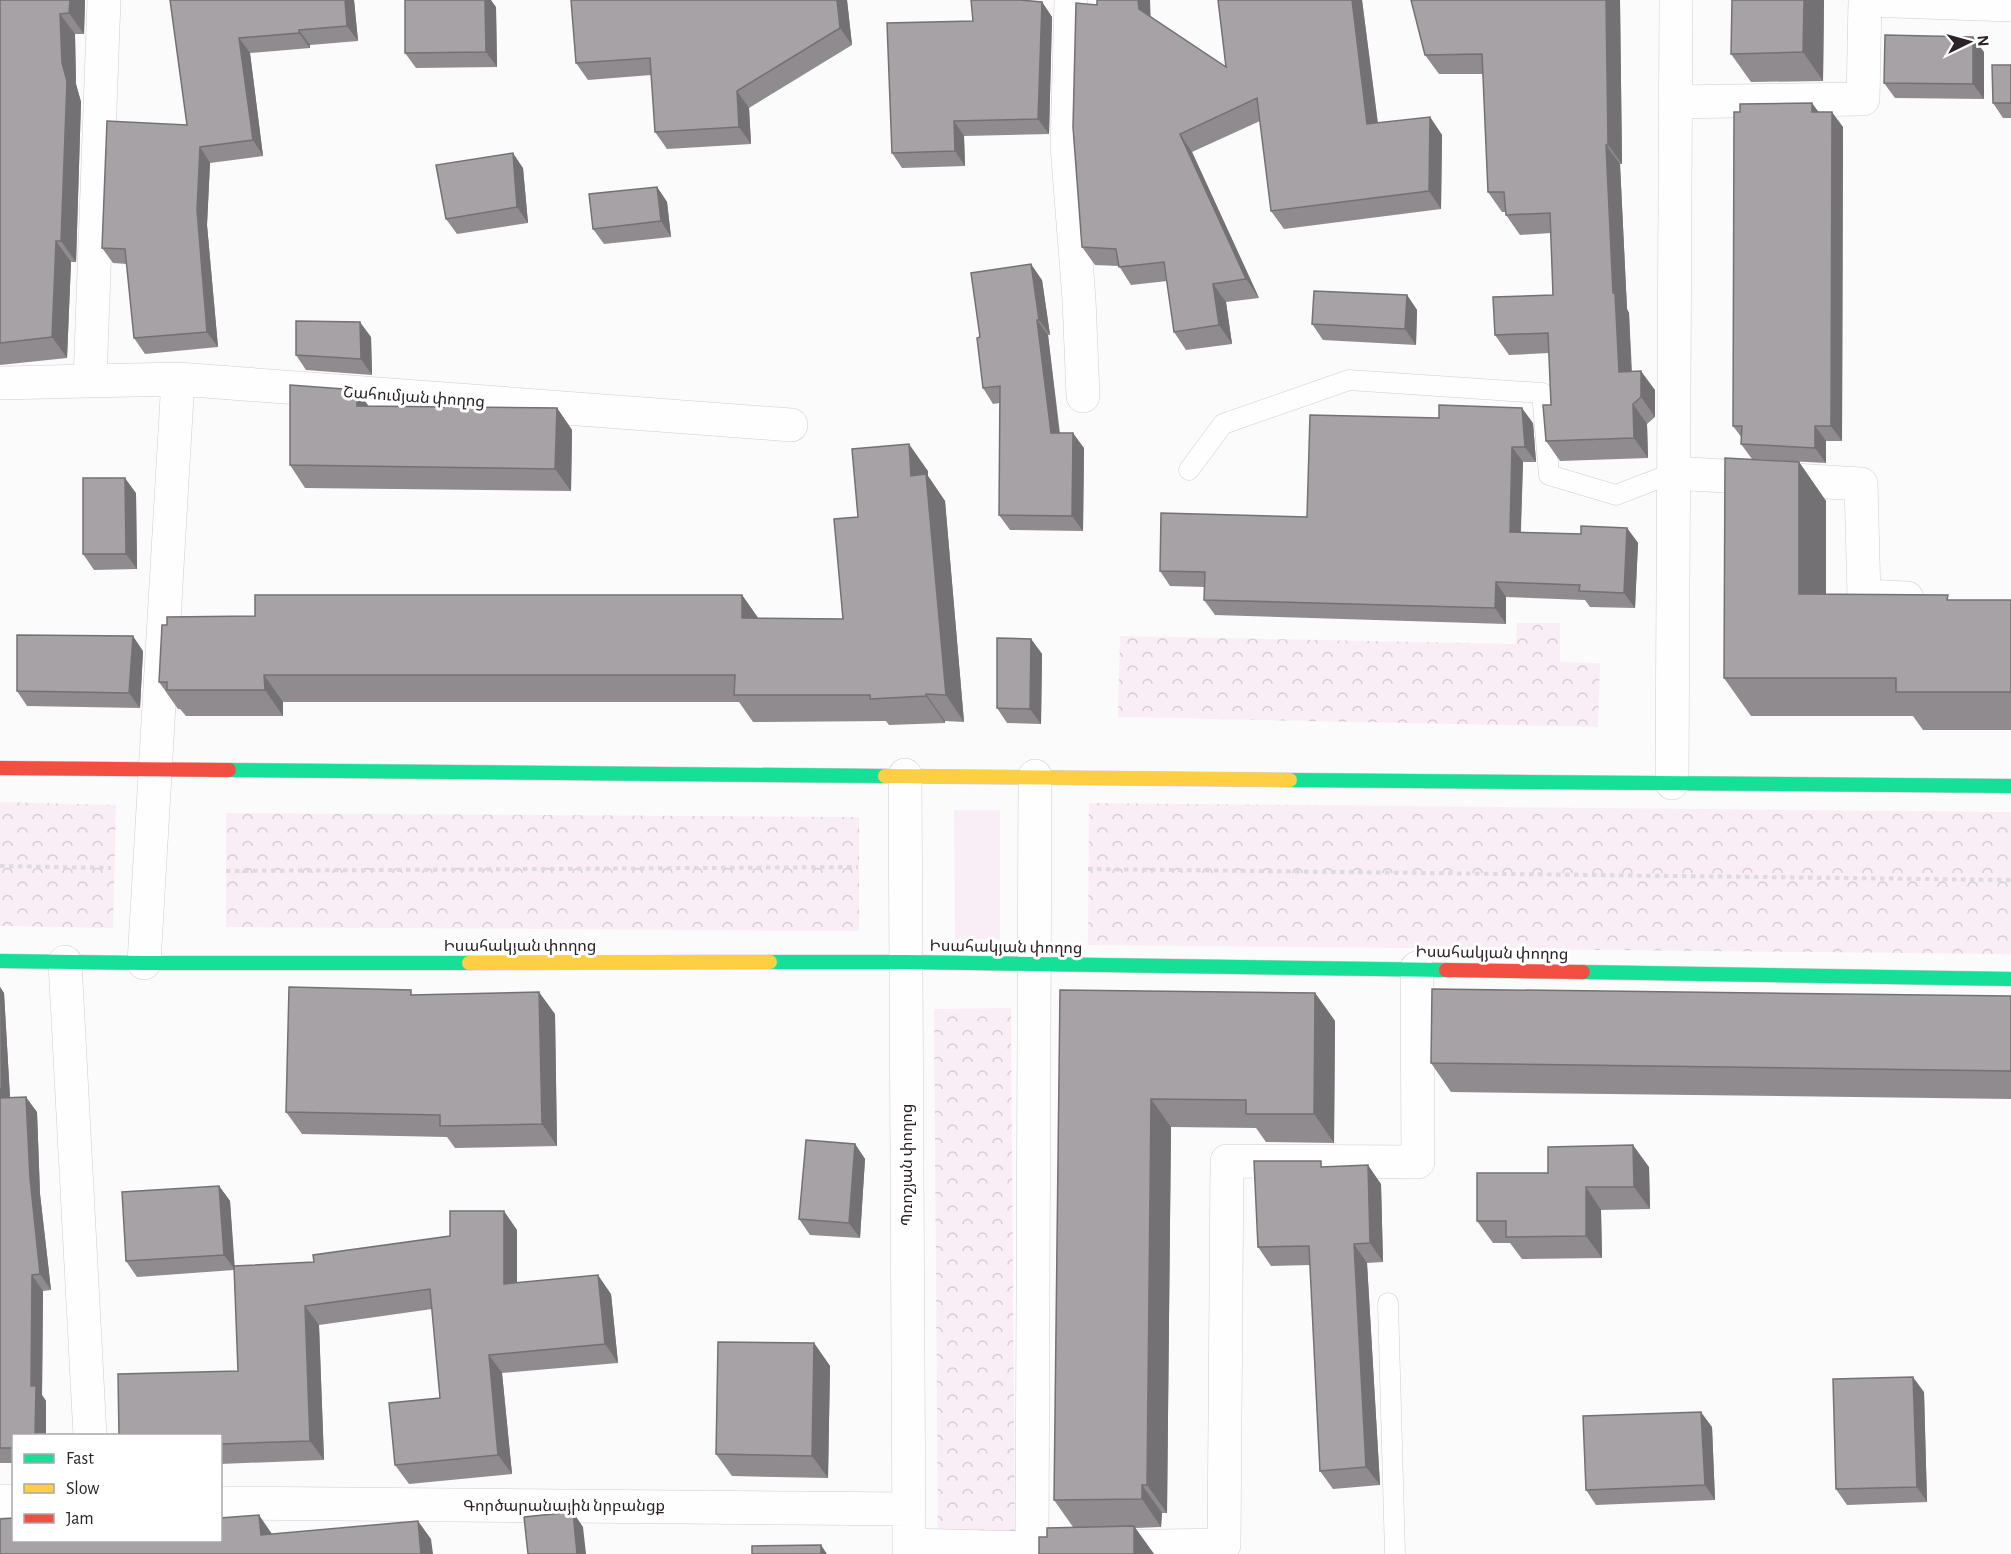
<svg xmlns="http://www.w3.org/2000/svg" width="2011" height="1554" font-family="'Alegreya Sans','Noto Sans Armenian',sans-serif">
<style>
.green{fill:#faeef6}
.park{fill:url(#park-crowns)}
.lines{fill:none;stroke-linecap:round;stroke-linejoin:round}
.lane-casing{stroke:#d1cccf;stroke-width:21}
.street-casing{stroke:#d1cccf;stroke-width:34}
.fast-casing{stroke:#d1cccf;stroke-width:15}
.slow-casing{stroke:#d1cccf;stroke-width:15}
.jam-casing{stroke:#d1cccf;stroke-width:15}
.path{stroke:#dcdcdc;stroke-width:4;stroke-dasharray:4.5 4.5;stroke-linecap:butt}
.lane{stroke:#fefefe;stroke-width:20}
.street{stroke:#fefefe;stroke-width:33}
.fast{stroke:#16e098;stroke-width:14}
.slow{stroke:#ffcf43;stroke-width:14}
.jam{stroke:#f24e42;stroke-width:14}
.wall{fill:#8f8b8e}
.shaded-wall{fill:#747174}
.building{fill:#a6a2a5;stroke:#747174;stroke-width:1.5}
.labels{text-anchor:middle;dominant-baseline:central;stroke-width:6;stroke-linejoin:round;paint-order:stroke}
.street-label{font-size:16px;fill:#2c2228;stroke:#fff}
</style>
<defs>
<pattern id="park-crowns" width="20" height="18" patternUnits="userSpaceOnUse" patternTransform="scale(1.5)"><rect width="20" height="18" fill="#faeef6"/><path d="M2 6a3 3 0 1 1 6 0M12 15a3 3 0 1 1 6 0" fill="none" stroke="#d6ccd3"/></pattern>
</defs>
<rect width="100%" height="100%" fill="#fbfbfb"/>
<path class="green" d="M954,810H1000V939H955Z"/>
<path class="park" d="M1517,623H1560V662L1600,663L1598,727L1118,717L1120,636L1516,644Z
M0,802L116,805L113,928L0,926Z
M1089,803L2011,812V954L1088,945Z
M226,813L859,817V931L226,927Z
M1011,1008L1015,1554H938L934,1009Z"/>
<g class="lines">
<defs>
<path id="lane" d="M1189,470L1223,424L1349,380L1542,393L1549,475L1616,495L1673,473
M1388,1303L1395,1554"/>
<path id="street" d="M1071,0L1067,146L1079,299L1083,396
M1675,102L1863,99L1865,0L2011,5
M90,380L104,0
M0,383L178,379L791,425
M1673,473L1861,484L1864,596L1907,598
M905,775L909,1554
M1672,783L1676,0
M65,962L90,1436
M144,963L178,379
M0,1501H14
M220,1503L908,1509
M909,1545L1032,1548L1224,1545L1227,1161L1418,1162L1417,968
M1032,1554L1035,776"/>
<path id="fast" d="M229,770L885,776
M1290,780L2011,786
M0,961L144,963H469
M770,962H906L1446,970
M1583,972L2011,979"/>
<path id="slow" d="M885,776L1290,780
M469,963L770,962"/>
<path id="jam" d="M0,768L229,770
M1446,970L1583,972"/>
</defs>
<use href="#lane" class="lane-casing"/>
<use href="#street" class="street-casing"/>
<use href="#fast" class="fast-casing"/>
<use href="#slow" class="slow-casing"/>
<use href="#jam" class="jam-casing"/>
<path class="path" d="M0,866L111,868
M1088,869L2011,880
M226,871L858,867"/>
<use href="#lane" class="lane"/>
<use href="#street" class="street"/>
<use href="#fast" class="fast"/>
<use href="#slow" class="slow"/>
<use href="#jam" class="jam"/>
</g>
<path class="wall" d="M0,0H85L84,34H75L76,84L81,102L76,262H71L67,358L0,365Z
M170,0H354L358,41L310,45V48L250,53L263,156L210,163L207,225L218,347L145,354L134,338L127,264L113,263L102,248L187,125Z
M847,0L852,45L749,108L751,144L667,149L655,132L651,75L588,80L576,63Z
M1218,0H1362L1378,123L1430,117L1442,135L1441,209L1284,229L1271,211L1260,121L1192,152L1259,298L1226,302L1232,344L1186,350L1174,332L1167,281L1131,285L1119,266L1095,265L1082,247L1151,17L1226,67Z
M1620,0L1622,164H1620L1627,309L1629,313L1632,371L1655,390V417L1647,424L1648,458L1560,461L1546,441L1551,405L1549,353L1509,355L1495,335L1553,295L1551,233L1520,235L1506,215V212H1502L1488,192L1483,74H1439L1425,55Z
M1824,0L1823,81L1751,82L1731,54Z
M1042,2L1052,17L1049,134L964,136L965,166L902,168L892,153L973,21Z
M496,7L497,67L416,68L405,53Z
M1984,52V99L1895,98L1884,83Z
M2011,65V118H2003L1993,103Z
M1818,112L1843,127L1842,441H1826V463L1752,459L1741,444L1742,438L1733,426Z
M523,168L528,223L457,234L446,219Z
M657,187L667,202L671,237L604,244L593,229Z
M1042,280L1050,335H1048L1060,433L1084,448L1083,531L1010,530L999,515L1000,403L993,404L983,388L980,337Z
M1407,295L1417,310L1416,345L1323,340L1312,324Z
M371,337L372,375L306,370L296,355Z
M357,390L368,406L557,408L572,430L571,491L305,488L290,465Z
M1533,423L1536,462H1523L1521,532L1581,534L1627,528L1638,543L1635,608L1590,607L1585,600L1506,597V624L1215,615L1204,600L1205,587L1170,586L1160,571L1307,517Z
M1799,462L1826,501V594L1951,600H2011V730H1923L1913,716H1751L1724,678Z
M928,471V476L945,501L964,722L945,721V723L889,725L886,721L753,722L739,702H283V716H186L180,709H178L159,682L167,625L255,616L742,595L758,618L843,619L858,517Z
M136,493L137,569L94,570L83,554Z
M1031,639L1042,654L1041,724L1007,723L997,708Z
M143,651L140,708L27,706L17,691Z
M0,987L4,993L10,1098L37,1112L40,1194L51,1290L43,1291L42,1395L46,1401L14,1436V1463H0Z
M1060,990L1315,993L1335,1021L1334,1143L1266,1142L1256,1128L1171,1127L1167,1513H1162L1161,1527L1135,1528L1154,1554H1039L1047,1537L1073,1527L1054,1500Z
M414,995L555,1014L557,1146L455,1148L447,1137L302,1134L286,1112Z
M2011,996V1099L1451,1092L1431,1063Z
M855,1144L865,1159L860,1238L810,1235L799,1219Z
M1324,1167L1381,1184L1383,1262L1367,1263L1380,1485L1333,1489L1320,1471L1310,1265L1271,1266L1258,1247Z
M1649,1167L1650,1209L1601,1210L1602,1258L1522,1259L1510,1243H1493L1477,1221L1548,1173Z
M219,1186L230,1201L234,1266L314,1262L517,1230V1283L611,1294L618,1363L502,1373L512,1474L409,1484L395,1465L440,1398L432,1309L319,1325L324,1460L220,1464V1436L238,1371L234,1270L137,1277L126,1261Z
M814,1343L830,1366L828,1478L732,1476L716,1454Z
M1924,1392L1927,1502L1847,1505L1836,1489Z
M1712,1427L1715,1500L1596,1505L1586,1490Z"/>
<path class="shaded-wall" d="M70,0H85L84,34L69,13Z
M345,0H354L358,41L347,26Z
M485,0H491L496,7L497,67L486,52Z
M837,0H847L852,45L840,28Z
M1138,0H1150L1151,27L1139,9Z
M1352,0H1362L1380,142L1367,124Z
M1606,0H1620L1622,164L1608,145Z
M1804,0H1824L1823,81L1803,52Z
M1042,2L1052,17L1049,134L1038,119Z
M60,14L75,34L76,84L81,102L76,262L61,241L62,63Z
M299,30L310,45V48L299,33Z
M1973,37L1984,52V99L1973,84Z
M239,38L250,53L263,156L253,140Z
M737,91L749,108L751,144L739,127Z
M1812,103L1823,118L1812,112Z
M1832,112L1843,127L1842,441L1831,426Z
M1430,117L1442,135L1441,209L1429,191Z
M954,121L964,136L965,166L955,151Z
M1180,134L1192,152L1259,298L1246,279Z
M1606,145L1620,164L1627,309L1629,313L1632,391L1619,372L1613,293Z
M200,147L210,163L207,225L218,347L207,332L197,210Z
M513,153L523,168L528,223L517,207Z
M657,187L667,202L671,237L661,221Z
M56,241L71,262L67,358L52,337Z
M1031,264L1042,280L1050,335L1039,320Z
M1213,284L1226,302L1232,344L1219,325Z
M1407,295L1417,310L1416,345L1405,329Z
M1037,320L1048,335L1061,448L1051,433Z
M360,322L371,337L372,375L361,359Z
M1641,371L1655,390V417L1641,397Z
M357,390L373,412L357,406Z
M1633,404L1647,424L1648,458L1634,438Z
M557,408L572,430L571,491L555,469Z
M1522,408L1533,423L1536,462L1525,447Z
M1815,426L1826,441V463L1815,448Z
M1073,433L1084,448L1083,531L1072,516Z
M909,444L928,471V476L945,501L964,722L946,695L911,476Z
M1512,447L1523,462L1520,547L1510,532Z
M1799,462L1826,501V632L1799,594Z
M125,478L136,493L137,569L126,554Z
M1627,528L1638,543L1635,608L1624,593Z
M1496,582L1506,597V624L1495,608Z
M742,595L761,622L742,618Z
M133,636L143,651L140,708L129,693Z
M1031,639L1042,654L1041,724L1030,709Z
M264,675L283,702V716L265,690Z
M926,694L945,721V723L926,696Z
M0,987L4,993L11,1114L1,1098Z
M539,992L555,1014L557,1146L542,1124Z
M1315,993L1335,1021L1334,1143L1314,1114Z
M26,1097L37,1112L40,1194L51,1290L40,1274L30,1178Z
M1151,1099L1171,1127L1167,1513L1147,1485Z
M855,1144L865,1159L860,1238L849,1223Z
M1633,1145L1649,1167L1650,1209L1634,1187Z
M1368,1165L1381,1184L1383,1262L1370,1243Z
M219,1186L230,1201L235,1270L224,1255Z
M1586,1187L1601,1210L1602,1258L1586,1236Z
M504,1211L517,1230V1303L504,1284Z
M1354,1244L1367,1263L1380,1485L1366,1467Z
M32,1275L43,1291L42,1395L46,1401V1436H35L31,1386Z
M598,1275L611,1294L618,1363L605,1344Z
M305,1306L319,1325L324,1460L310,1441Z
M814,1343L830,1366L828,1478L812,1456Z
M489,1355L502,1373L512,1474L498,1455Z
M1913,1377L1924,1392L1927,1502L1917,1487Z
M1701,1412L1712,1427L1715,1500L1705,1485Z
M1142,1485L1162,1513L1161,1527L1142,1499Z
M573,1512L583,1527L586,1554H577Z
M259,1515L272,1534L274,1554L261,1535Z
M418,1521L431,1539L433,1554H421Z
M1134,1526L1154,1554H1134Z
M821,1545L827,1554H821Z"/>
<path class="building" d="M0,0H70L69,13L60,14L62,63L67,81L61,241H56L52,337L0,343Z
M170,0H345L347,26L299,30V33L239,38L253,140L200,147L197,210L207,332L134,338L125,249L102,248L107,121L187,125Z
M405,0H485L486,52L405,53Z
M571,0H837L840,28L737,91L739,127L655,132L650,58L576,63Z
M971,0H1020L1042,2L1038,119L954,121L955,151L892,153L887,23L973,21Z
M1097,0H1138L1139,9L1226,67L1218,0H1352L1367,124L1430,117L1429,191L1271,211L1257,98L1180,134L1246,279L1213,284L1219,325L1174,332L1164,262L1119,267L1116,249L1082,247L1073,127L1076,3L1097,5Z
M1411,0H1606L1608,145H1606L1613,293H1615L1619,372L1641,371V397L1633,404L1634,438L1546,441L1543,405H1551L1548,333L1495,335L1493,297L1553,295L1550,213L1506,215L1504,192H1488L1482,54L1425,55Z
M1732,0H1804L1803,52L1731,54Z
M1885,35L1973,37V84L1884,83Z
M1992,65H2011V103H1993Z
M1812,103V112H1832L1831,426H1815V448L1741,444L1742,426H1733L1734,112H1740V104Z
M513,153L517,207L446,219L436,165Z
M657,187L661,221L593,229L589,194Z
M1031,264L1039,320H1037L1051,433H1073L1072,516L999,515L1000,386L983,388L977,338L980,337L971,273Z
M1314,291L1407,295L1405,329L1312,324Z
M296,321L360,322L361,359L296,355Z
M290,385L357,390V406L557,408L555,469L290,465Z
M1439,405L1522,408L1525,447H1512L1510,532L1581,534V526L1627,528L1624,593L1579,591L1580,585L1496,582L1495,608L1204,600L1205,572L1160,571L1161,513L1307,517L1310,415L1439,418Z
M909,444L911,476L926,474L946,695L926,694V696L870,699V695H734L735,675H264L265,690H167V682H159L162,625H167V617L255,616V595H742V618L843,619L834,519L858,517L852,449Z
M1725,458L1799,462V594L1948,595L1947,600H2011V692H1896V678H1724Z
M83,478H125L126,554H83Z
M17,635L133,636L129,693L17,691Z
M997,638L1031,639L1030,709L997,708Z
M289,987L411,990V995L539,992L542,1124L440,1126V1115L286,1112Z
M1432,989L2011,996V1071L1431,1063Z
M1060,990L1315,993L1314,1114H1246V1100L1151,1099L1147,1485H1142V1499L1054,1500Z
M0,1088L1,1098L26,1097L30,1178L40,1274L32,1275L31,1386H36L35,1436H14V1448H0Z
M806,1140L855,1144L849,1223L799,1219Z
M1633,1145L1634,1187H1586V1236L1506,1237V1221H1477V1173H1548V1147Z
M1254,1161H1321V1167L1368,1165L1370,1243L1354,1244L1366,1467L1320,1471L1309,1246L1258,1247Z
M219,1186L224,1255L126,1261L122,1192Z
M450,1211H504V1284L598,1275L605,1344L489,1355L498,1455L395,1465L389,1403L440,1398L430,1289L305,1306L310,1441L220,1444V1436H119L118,1374L238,1371L234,1266L314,1262L313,1255L450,1236Z
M718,1342L814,1343L812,1456L716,1454Z
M1913,1377L1917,1487L1836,1489L1833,1379Z
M1701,1412L1705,1485L1586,1490L1583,1416Z
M573,1512L577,1554H528L524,1517Z
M259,1515L261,1535L418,1521L421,1554H0V1519L14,1518V1540H220V1518Z
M1134,1526V1554H1039V1537H1047V1528Z
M821,1545V1554H752V1546Z"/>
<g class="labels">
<g class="street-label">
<text transform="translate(414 397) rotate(4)">Շահումյան փողոց</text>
<text x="520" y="946">Իսահակյան փողոց</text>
<text transform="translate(1006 947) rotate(1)">Իսահակյան փողոց</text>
<text transform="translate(1492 953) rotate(1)">Իսահակյան փողոց</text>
<text transform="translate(907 1165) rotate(-90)">Պռոշյան փողոց</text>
<text x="564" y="1506">Գործարանային նրբանցք</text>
</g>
</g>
<rect x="12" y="1434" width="210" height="108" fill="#ffffff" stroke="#aba7a9" stroke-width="1.5"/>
<rect x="24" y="1454" width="30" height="9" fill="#16e098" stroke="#aba7a9" stroke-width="1.5"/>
<text x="66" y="1464" font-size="18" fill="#2c2228">Fast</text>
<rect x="24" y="1484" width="30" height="9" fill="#ffcf43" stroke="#aba7a9" stroke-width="1.5"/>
<text x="66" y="1494" font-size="18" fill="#2c2228">Slow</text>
<rect x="24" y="1514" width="30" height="9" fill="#f24e42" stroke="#aba7a9" stroke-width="1.5"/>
<text x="66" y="1524" font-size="18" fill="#2c2228">Jam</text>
<g transform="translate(1969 42) rotate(85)" stroke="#ffffff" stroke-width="4.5" paint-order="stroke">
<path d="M0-4.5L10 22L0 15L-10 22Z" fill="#2c2228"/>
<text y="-9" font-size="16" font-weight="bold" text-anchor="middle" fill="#2c2228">N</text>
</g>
</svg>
